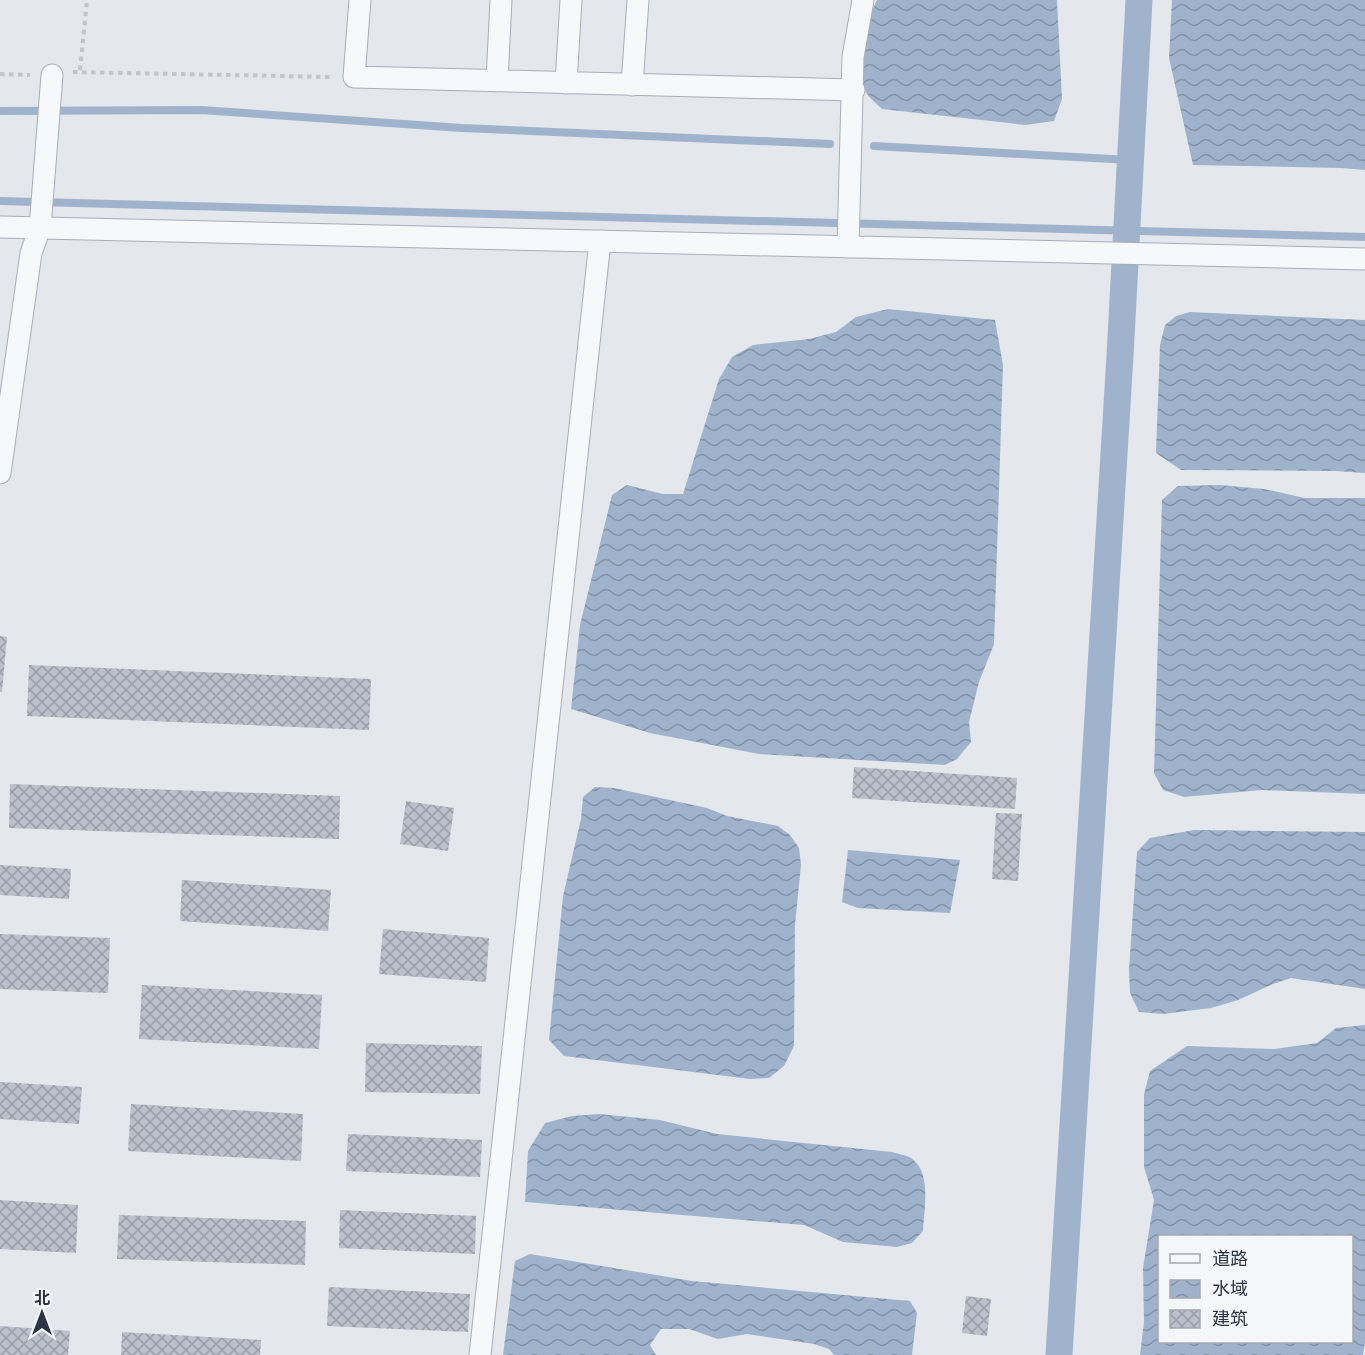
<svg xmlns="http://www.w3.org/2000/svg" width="1365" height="1355" font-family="'PT Sans Narrow','Noto Sans SC',sans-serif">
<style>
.water{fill:url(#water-waves);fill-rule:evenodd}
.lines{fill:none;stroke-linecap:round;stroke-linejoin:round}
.stream{stroke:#9fb4cc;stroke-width:8}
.canal{stroke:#9fb4cc;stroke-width:27}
.building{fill:url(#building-cross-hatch)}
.minor-casing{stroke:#a9aeb7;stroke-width:23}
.path{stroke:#c2c5cb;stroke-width:4;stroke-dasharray:4.5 4.5;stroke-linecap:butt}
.minor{stroke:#f7f8fa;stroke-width:21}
</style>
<defs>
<pattern id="water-waves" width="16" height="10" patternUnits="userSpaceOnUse" patternTransform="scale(1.5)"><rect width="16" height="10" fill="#9fb4cc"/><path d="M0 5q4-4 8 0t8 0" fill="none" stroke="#8293a7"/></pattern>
<pattern id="building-cross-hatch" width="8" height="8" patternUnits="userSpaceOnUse" patternTransform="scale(1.5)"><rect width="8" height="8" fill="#bbc0ca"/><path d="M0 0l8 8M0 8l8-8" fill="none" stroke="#989da6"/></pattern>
</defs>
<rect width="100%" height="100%" fill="#e4e7ec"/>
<path class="water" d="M877,0H1057L1062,99L1054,121L1026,125L882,109C877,104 869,98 866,92C856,73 867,18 877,0Z
M1172,0H1365V170L1341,168L1193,165L1169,58Z
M888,309L995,320L1003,365L994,644L979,682L969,722L971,742L957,759L945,765L759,754L650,733L571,709L580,625L612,495L627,485L663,494H683L719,379L732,357L753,345L809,339L836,332L856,317Z
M1190,312L1365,320V473L1336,471L1181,470L1156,453L1160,345L1165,325L1176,316Z
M1220,485L1264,489L1305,498H1365V794L1262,790L1184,797L1163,790L1154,773L1162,500L1178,486Z
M595,787L614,788L707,808L727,816L778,826L790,835L799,848L801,865L795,925L794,1046L784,1066L769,1078L750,1079L564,1056L549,1040L563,896L581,819L583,797Z
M1194,830L1365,832V989L1291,978L1273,984L1238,1000L1211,1008L1163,1014L1139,1012L1130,993L1129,970L1137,852L1150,838Z
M848,850L960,860L950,913L858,908L842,902Z
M1365,1025V1342L1363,1355H1140L1144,1322L1143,1268L1154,1200L1144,1167V1094L1150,1071L1187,1046L1274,1049L1317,1043L1336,1028ZM1160,1236H1352V1342H1160Z
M599,1114L660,1120L717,1134L892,1152C898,1154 906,1155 911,1158C932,1172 924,1210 923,1231L912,1243L897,1247L843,1242L804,1225L525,1202L528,1151L545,1123L572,1116Z
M530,1254L692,1281L910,1301L917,1313L912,1355H834L829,1349L814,1344L747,1334L718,1339L689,1329H661L650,1345L656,1355H503L515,1261Z"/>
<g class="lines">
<path class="stream" d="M0,111L201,110L462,128L830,144
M874,146L1130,160
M0,201L1365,237"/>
<path class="canal" d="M1059,1355L1120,356L1139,0"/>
</g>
<path class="building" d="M0,636L7,637L2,692H0Z
M29,665L371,679L369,730L27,716Z
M854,767L1017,778L1015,809L852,798Z
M10,784L340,796L339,839L9,828Z
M406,801L454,808L448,851L400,844Z
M996,813L1022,814L1018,881L992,879Z
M0,865L71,869L69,899L0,895Z
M182,880L331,890L328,931L180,921Z
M383,929L489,938L486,982L379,974Z
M0,934L110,938L108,993L0,989Z
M142,985L322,995L319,1049L139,1039Z
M366,1043L482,1046L480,1094L365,1092Z
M0,1082L82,1087L79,1124L0,1119Z
M131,1104L303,1114L301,1161L128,1151Z
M348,1134L482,1140L480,1177L346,1171Z
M0,1200L78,1205L76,1253L0,1249Z
M340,1210L476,1216L475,1254L339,1248Z
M119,1215L306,1221L305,1265L117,1259Z
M329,1287L470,1294L468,1332L327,1326Z
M966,1296L991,1299L987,1336L962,1333Z
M0,1326L70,1331L68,1355H0Z
M122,1332L261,1340L260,1355H121Z"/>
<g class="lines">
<defs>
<path id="minor" d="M360,0L354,77L854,90
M497,81L501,0
M566,83L571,0
M632,85L638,0
M0,227L1365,259
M848,247L853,57L863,0
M0,473L31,253L40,228L52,75
M480,1355L600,241"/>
</defs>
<use href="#minor" class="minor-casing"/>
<path class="path" d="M80,70L87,0
M73,72L332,77
M0,74L30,75"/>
<use href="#minor" class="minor"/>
</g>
<rect x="1158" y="1235" width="195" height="108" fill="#f4f6f9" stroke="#a4a8b1" stroke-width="1.5"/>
<rect x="1170" y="1254" width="30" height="9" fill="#f7f8fa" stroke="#a4a8b1" stroke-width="1.5"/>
<text x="1212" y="1265" font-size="18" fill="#2b3445">道路</text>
<rect x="1170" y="1280" width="30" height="18" fill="url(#water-waves)" stroke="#a4a8b1" stroke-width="1.5"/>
<text x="1212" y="1295" font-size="18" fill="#2b3445">水域</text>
<rect x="1170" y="1310" width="30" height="18" fill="url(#building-cross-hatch)" stroke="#a4a8b1" stroke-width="1.5"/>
<text x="1212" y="1325" font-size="18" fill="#2b3445">建筑</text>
<g transform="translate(42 1313)" stroke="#f4f6f9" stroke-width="4.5" paint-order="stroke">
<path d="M0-4.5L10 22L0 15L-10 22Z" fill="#2b3445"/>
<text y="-9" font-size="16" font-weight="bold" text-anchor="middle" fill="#2b3445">北</text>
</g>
</svg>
